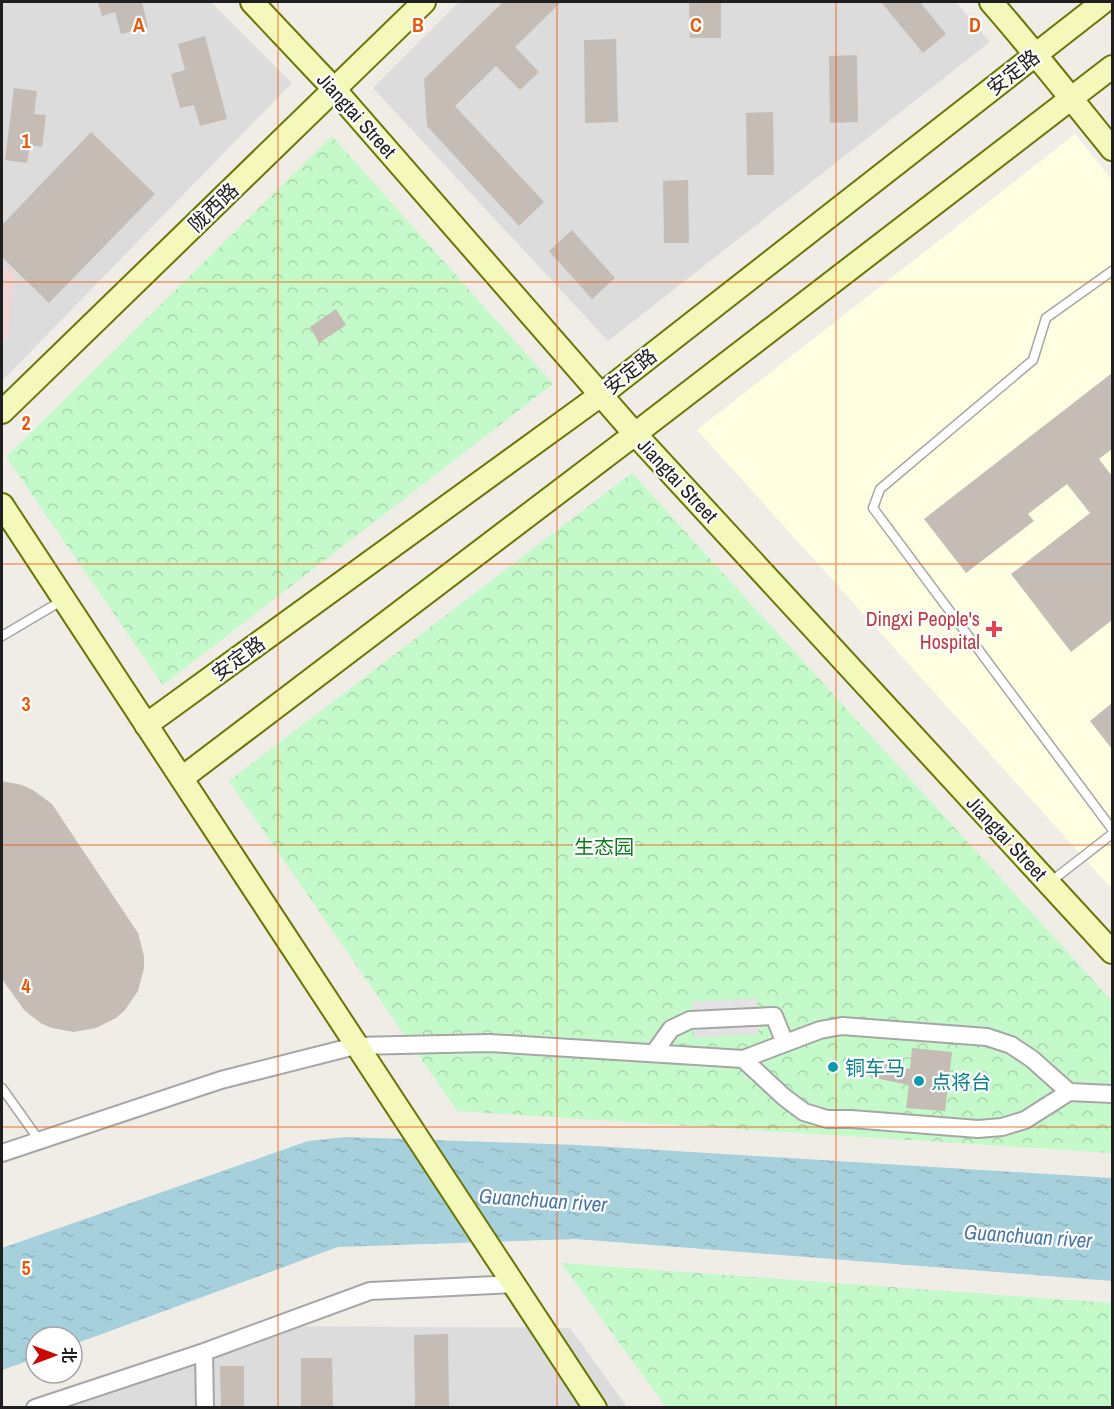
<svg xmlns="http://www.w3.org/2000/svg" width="1114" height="1409" font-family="'Archivo Narrow','Noto Sans SC',sans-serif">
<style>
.residential{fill:#dddcdc}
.commercial{fill:#f0d7d5}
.education{fill:#feffe0}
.park{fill:url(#park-crowns)}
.parking{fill:#e3e3e3}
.water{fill:url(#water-ripples)}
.building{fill:#c4bcb5}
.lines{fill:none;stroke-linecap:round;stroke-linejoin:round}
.lane-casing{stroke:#a6a6a6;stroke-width:11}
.street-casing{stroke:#a6a6a6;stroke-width:20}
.secondary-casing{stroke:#687607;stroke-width:26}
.lane{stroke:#fff;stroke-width:8}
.street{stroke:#fff;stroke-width:16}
.secondary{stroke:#f4f9bb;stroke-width:22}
.grid{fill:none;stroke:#e8590c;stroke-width:1.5;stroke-opacity:0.55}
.health-dot{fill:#e0444e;stroke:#fff;stroke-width:2}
.culture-dot{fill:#0f9aa8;stroke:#fff;stroke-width:2}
.labels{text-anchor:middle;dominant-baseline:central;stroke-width:4.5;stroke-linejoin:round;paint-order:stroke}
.street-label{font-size:20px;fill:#1f1f1f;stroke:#fff}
.health-label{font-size:20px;fill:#be3a42;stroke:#fff;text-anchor:end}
.park-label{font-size:20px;fill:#0d7d19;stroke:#fff}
.culture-label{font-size:20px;fill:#0d838f;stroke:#fff;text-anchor:start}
.water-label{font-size:21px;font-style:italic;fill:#4a77a6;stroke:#fff}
.grid-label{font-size:20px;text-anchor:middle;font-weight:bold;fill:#e8590c;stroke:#fff;stroke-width:4.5;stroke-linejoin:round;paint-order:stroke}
</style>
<defs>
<pattern id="park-crowns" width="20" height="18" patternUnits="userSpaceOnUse" patternTransform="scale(1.5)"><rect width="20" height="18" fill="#c4f9c9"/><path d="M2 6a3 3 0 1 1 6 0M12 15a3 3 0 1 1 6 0" fill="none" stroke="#a8d5ac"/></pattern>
<pattern id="water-ripples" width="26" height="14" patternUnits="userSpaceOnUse" patternTransform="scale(1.5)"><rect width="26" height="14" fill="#a7d0dd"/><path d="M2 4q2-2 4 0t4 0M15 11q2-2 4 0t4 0" fill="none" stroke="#8fb2bd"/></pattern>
</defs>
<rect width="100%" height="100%" fill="#f0ede6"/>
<path class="residential" d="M2,2H211L292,83L2,381Z
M459,2H956L990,42L608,341L373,88Z
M259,1326L570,1328L627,1407L29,1408Z"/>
<path class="commercial" d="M2,269L15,270L8,339H2Z"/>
<path class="education" d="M1075,134L1112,180V889L697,430Z"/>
<path class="park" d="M332,136L553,384L163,685L6,457Z
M632,473L1112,1001V1153L457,1111L229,781Z
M561,1263L1112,1303V1407H666Z"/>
<path class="parking" d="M757,998L759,1034L694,1038L692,1002Z"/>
<path class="water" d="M346,1137L578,1145L1112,1178V1281L576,1239L338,1247L72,1345V1337H36V1358L2,1370V1248L308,1141Z"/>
<path class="building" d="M98,2H142L148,27L121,34L115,12L102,16Z
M503,2H561L515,47L539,72L520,90L496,66L455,106L544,202L519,226L427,126L424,79Z
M689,2H721V38H690Z
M881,2H920L946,34L923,53Z
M205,36L227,119L200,126L194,105L180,108L171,74L185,70L178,44Z
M616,39L618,122L585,123L584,40Z
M857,55L858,122L830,123L829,56Z
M14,88L37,91L34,114L46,115L42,147L30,145L27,163L5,160Z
M773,112L774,175H747L746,113Z
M91,132L155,194L49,303L2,257V225Z
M688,180L689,243H664L663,181Z
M572,230L615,278L592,299L549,251Z
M336,309L346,325L319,343L310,327Z
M1112,373V449L1099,459L1112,476V620L1071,652L1011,574L1090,513L1067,484L1028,514L1034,521L966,573L924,519Z
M1112,703V749L1090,721Z
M2,781L22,785L33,790L52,804L138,933L144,956V968L138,991L125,1010L116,1018L96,1028L74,1032L52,1028L42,1024L24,1010L2,979Z
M912,1048L952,1052L945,1111L906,1108L909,1085L870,1077V1061L910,1069Z
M448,1334L449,1408H415L414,1335Z
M301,1358H332L333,1408H301Z
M220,1366H244V1408H221Z"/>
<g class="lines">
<defs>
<path id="lane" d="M1112,271L1046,318L1033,360L880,489L873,508L1112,829
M2,636L63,600
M1049,883L1112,834
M2,1088L39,1140"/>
<path id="street" d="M654,1053L671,1029L690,1020L774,1016L785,1043
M743,1059L784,1097L804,1112L827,1119H851L978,1129L1002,1127L1025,1120L1069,1092L1112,1094
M2,1153L221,1080L355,1046L490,1043L743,1059L820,1030L842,1026L987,1037L1011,1045L1032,1059L1069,1092
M204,1352L205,1408
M35,1408L204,1352L370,1291L513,1284"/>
<path id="secondary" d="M252,2L334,89L635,434L1112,952
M991,2C1033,50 1072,100 1112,149
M2,412L424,2
M2,505L595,1408
M146,725L602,394L1103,2
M182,778L635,434L1112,67"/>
</defs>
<use href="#lane" class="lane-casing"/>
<use href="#street" class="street-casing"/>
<use href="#secondary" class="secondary-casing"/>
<use href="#lane" class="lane"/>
<use href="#street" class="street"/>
<use href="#secondary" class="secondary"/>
</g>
<path class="grid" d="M278,2V1408M557,2V1408M836,2V1408M2,282H1112M2,564H1112M2,845H1112M2,1127H1112"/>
<path class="health-dot" d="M991 620h6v6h6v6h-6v6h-6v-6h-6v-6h6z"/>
<g class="culture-dot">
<circle cx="833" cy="1067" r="6"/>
<circle cx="919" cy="1081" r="6"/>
</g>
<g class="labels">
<g class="street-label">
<text transform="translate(1013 72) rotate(-38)">安定路</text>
<text transform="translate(357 115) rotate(48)">Jiangtai Street</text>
<text transform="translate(213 207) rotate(-44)">陇西路</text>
<text transform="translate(630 371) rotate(-38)">安定路</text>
<text transform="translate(678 480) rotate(47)">Jiangtai Street</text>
<text transform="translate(238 658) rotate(-36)">安定路</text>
<text transform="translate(1007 838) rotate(47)">Jiangtai Street</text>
</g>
<g class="health-label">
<text x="980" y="618">Dingxi People's<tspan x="980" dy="23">Hospital</tspan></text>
</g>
<g class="park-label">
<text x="604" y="846">生态园</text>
</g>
<g class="culture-label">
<text x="845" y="1067">铜车马</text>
<text x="931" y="1081">点将台</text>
</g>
<g class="water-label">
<text transform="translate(543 1200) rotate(4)">Guanchuan river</text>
<text transform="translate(1028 1236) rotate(4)">Guanchuan river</text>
</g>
</g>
<g class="grid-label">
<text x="139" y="32">A</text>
<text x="418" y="32">B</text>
<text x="696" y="32">C</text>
<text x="975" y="32">D</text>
<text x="26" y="148">1</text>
<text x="26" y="430">2</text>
<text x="26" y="711">3</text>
<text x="26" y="993">4</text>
<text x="26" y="1275">5</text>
</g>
<rect width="1114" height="1409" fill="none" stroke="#1f1f1f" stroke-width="6"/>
<g transform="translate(54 1355) rotate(90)"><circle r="28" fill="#ffffff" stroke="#a5a5a5" stroke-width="1.5"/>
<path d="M0-4.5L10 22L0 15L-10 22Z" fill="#cb0703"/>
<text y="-9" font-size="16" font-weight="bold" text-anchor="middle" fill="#1f1f1f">北</text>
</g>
</svg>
